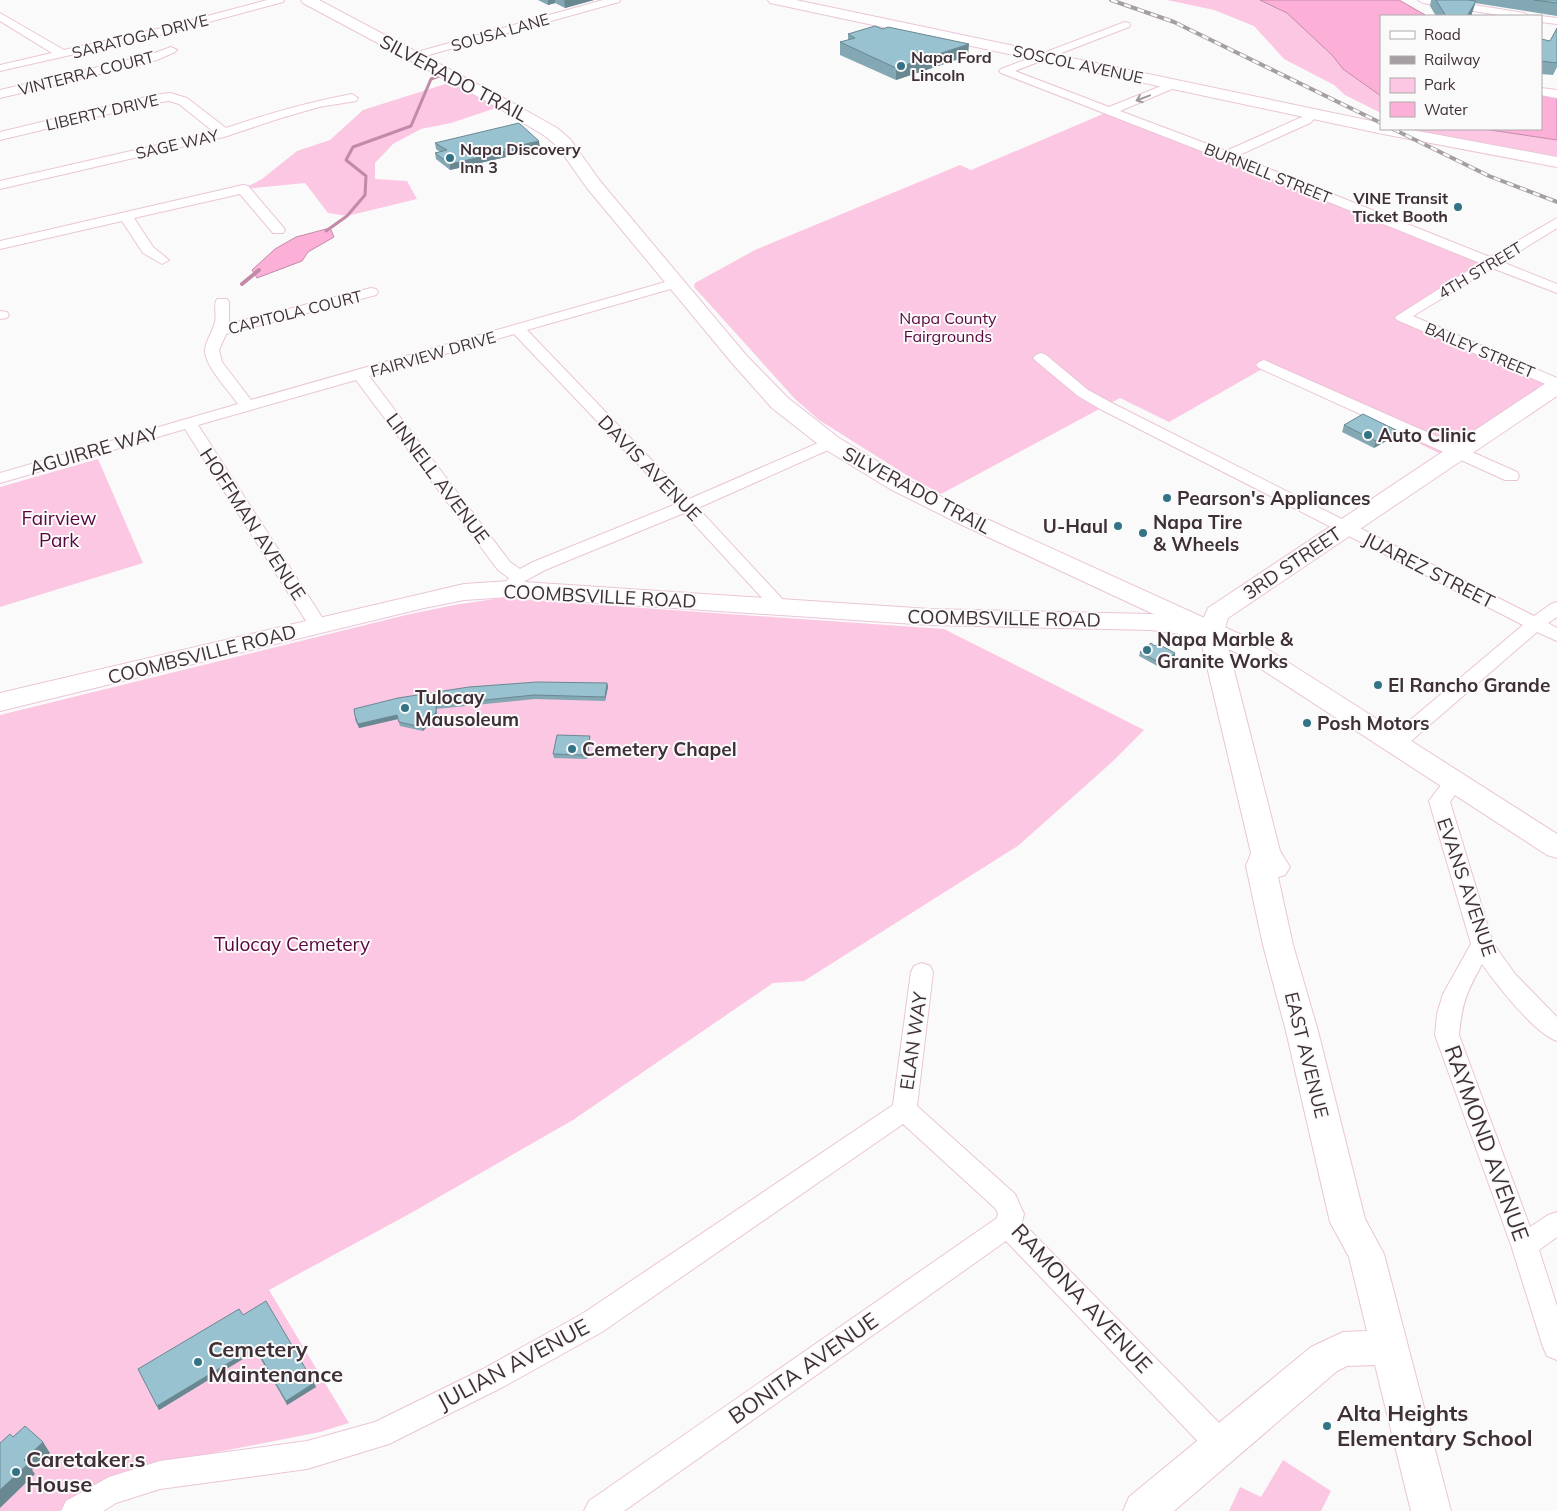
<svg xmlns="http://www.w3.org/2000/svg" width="1557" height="1511" font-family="Mulish,sans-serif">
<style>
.green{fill:#fcc7e2}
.water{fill:#fcb0d8;stroke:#c38aa8}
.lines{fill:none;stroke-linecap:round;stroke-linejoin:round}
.stream-far1{stroke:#c38aa8;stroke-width:3}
.stream{stroke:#c38aa8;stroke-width:4}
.street-casing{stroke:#eac5d8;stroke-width:2}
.secondary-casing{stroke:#eac5d8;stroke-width:2}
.primary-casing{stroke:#eac5d8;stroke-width:2}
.street{fill:#fff;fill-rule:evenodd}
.secondary{fill:#fff;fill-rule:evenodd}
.primary{fill:#fff;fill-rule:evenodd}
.rail-casing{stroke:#a59ea2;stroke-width:4}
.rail{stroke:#fafafa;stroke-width:2.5;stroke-dasharray:7;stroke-linecap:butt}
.wall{fill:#83a7b3}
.shaded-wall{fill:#6a8892}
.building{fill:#98c2d0;stroke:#6a8892}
.oneway{stroke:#9f989c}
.poi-dot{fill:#327486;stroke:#fafafa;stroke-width:2}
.labels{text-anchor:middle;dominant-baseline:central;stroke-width:4;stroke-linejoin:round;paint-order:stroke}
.far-street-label{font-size:16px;fill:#3f3038;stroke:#fafafa}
.far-poi-label{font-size:16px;font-weight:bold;fill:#3f3038;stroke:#fafafa;text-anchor:start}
.far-park-label{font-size:16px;fill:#5a063e;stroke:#fafafa}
.street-label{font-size:19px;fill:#3f3038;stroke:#fafafa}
.poi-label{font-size:19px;font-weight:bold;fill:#3f3038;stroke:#fafafa;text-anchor:start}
.park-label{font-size:19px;fill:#5a063e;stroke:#fafafa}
.near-street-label{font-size:22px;fill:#3f3038;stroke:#fafafa}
.near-poi-label{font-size:22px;font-weight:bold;fill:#3f3038;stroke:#fafafa;text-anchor:start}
</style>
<rect width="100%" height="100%" fill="#fafafa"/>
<path class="green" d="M1167,0H1260L1287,13L1333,56L1343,69L1381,96V113L1345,95L1334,85L1284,59L1254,26L1214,10Z
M458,80L505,105L451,123L421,129L393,144L375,163V179L407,181L417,199L347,216L328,213L305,183L243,189L262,179L297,151L330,140L363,110Z
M1110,111L1490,263L1403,316L1557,384L1449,458L1264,368L1169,422L1120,398L941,494L908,476L819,420L795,399L694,287L695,283L755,250L960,165L971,170Z
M1412,129H1483L1557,140V162L1421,133Z
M98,459L143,563L0,607V487Z
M501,598L944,629L1144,730L1112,762L1019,845L804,981L773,983L573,1120L411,1213L269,1290L349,1423L320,1432L187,1458L67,1505L59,1511H0V715L406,615L454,605Z
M1283,1460L1331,1491L1321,1511H1229L1240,1487L1261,1497Z"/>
<path class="water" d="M1260,0H1399L1427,16H1381V96L1343,69L1333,56L1287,13Z
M1541,94L1557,95V140L1484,129H1541Z
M330,228L334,237L308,252L302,261L257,278L252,270L275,249L296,237Z"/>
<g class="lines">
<path class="stream-far1" d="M326,231L347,216L365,195L366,176L346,160L353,147L411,126L431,79L439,76"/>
<path class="stream" d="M242,284L259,270"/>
<defs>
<path id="street" d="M267,0H284L283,2L172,32L0,71V65L52,53L0,21V13L64,50L170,26Z
M603,0H620L619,2L418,58L414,59L408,56L410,54Z
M1418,0H1443L1524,13L1529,16H1505L1423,3Z
M1539,16H1541L1557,18V24L1541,22V16Z
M1125,22L1129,23L1130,25L1129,27L1015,71L1109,107L1171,82H1179L1181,84L1179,86L1120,111L1226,151L1302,117L1309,111H1317L1319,114L1310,123L1237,156L1490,257L1557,218V228L1502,262L1557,284V293L1492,268L1413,316L1557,378V389L1397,320L1395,317L1480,263L1222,159L1001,73L999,71L1001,69Z
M171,47L177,50L175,52L157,60L0,98V90L149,55Z
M1541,88L1557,90V98L1541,95Z
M170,93L187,98L226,128C267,114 309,102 352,94L358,98L356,101L319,107L281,118L224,137L0,189V181L214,132L179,104L169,101L154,103L0,140V132L154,95Z
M243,185L248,186L283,227L285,230L283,233H273L240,194L134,218L153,247L169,260L162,264L143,253L122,221L0,249V241Z
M676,279L681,280L683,283L681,286L527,330L689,499L825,440H837L839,443L837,446L698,508L787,604L790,608L787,612L781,614L775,612L684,513L545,570L525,581L516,593L510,594L504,593L501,589L509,578L498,570L356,380L198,425L327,625L325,629L318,631L311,629L185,429L0,483V473L238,404C229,391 205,366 205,351C205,342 213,331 215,322C217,314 213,305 217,299H227L229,302V324L371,288L376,289L378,292L376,295L226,334L219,350L222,362L251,400ZM514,334L676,504L533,562L520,569L510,562L369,376Z
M0,311L7,312L9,315L7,318L0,319Z
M1041,353L1046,355L1088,390L1112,403L1534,616L1551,604L1557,602V617L1548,623L1557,628V641L1537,632L1403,748L1396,750L1389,748L1386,743L1389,738L1523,625L1100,409L1078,396L1036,361L1033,358L1036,355Z
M1264,360L1517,472L1519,476L1517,480H1505L1259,368L1256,365L1259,362Z
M1454,775L1461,777L1464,782L1450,802L1493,943L1515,974L1557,1017V1041C1535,1034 1496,984 1482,964C1467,992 1462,1002 1459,1035L1530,1227L1548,1215L1557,1212V1237L1539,1250L1557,1306V1360L1547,1356L1543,1347L1511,1245L1435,1035L1437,1014L1443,994L1471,944L1429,801L1447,777Z
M922,963L930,966L933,972L917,1106L1015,1194L1024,1214L1022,1222L1231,1435L1235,1445L1231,1455L1221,1459L1211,1455L1006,1241L624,1511H584L589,1501L997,1218L998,1214L996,1209L903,1124L602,1332L503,1387L389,1444L307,1469L160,1489L116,1503L103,1511H61L66,1501L109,1477L160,1461L307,1441L375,1422L483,1369L582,1314L893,1105L911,972L914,966Z"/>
<path id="secondary" d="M768,0H796L1381,123V129H1407L1557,157V167L1383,134L775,4L770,3Z
M1557,380V396L1228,618L1224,631L1280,851L1290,867L1285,875L1278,877L1293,945L1318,1031L1365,1219L1384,1254L1451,1511H1411L1375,1365L1347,1366L1337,1371L1174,1511H1123L1129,1497L1311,1347L1343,1332L1367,1331L1349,1257L1330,1222L1286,1031L1263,945L1246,866L1251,853L1200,637L1151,630L930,625L509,597L464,600L424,608L0,711V693L464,584L509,581L930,609L1151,614L1202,622L1208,608L1549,381Z"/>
<path id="primary" d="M301,0H319L511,102L557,128L570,139L600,181L746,355L788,398L839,438L906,479L978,515L1253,640L1557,834V858L1547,855L1235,652L962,525L890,489L823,448L772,408L732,363L587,188L558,147L545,136L499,108L303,3Z"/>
</defs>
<use href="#street" class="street-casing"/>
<use href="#secondary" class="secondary-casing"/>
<use href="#primary" class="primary-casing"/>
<use href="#street" class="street"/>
<use href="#secondary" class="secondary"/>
<use href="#primary" class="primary"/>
<defs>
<path id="rail" d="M1111,0L1174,22L1381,123
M1393,129L1489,176L1557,202"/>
</defs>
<use href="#rail" class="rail-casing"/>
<use href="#rail" class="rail"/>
</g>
<path class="wall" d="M538,0H594L565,8L555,3L548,5Z
M1431,0H1557V16L1475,3L1472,13L1471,16H1436L1430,6Z
M1557,28V67L1553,75L1541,74V39L1550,41Z
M883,29L968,56L896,80L840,55V42L848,40V34Z
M435,143L540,147L506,155V157L450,170L436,159L435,153L440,152L436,149Z
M1344,425L1396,430L1393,437L1374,448L1342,432Z
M1140,652L1175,657L1161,668L1139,656Z
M607,683L608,687L605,701L535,699L436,709L437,716L423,731L400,726L398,719L359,728L355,720V716L354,709Z
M590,736V740L587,759L554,758L553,754Z
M243,1315L314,1383L316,1387L287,1405L256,1351L159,1410L138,1369Z"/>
<path class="shaded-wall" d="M548,0H555V3L548,5Z
M564,0H594L565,8Z
M1476,1L1471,16H1467Z
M969,44L968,56L896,80V68Z
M539,141L540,147L506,155V157L450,170V164L504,149Z
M1396,430L1393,437L1374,448L1376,441Z
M1175,653V657L1161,668L1162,664Z
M607,683L608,687L605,701V697Z
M436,705L437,716L423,731L422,727Z
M397,715L398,719L359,728L358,724Z
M590,736V740L587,759V755Z
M255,1347L256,1351L159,1410L157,1406Z
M314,1383L316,1387L287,1405L286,1401Z
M43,1442L50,1453L32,1470L35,1474L0,1508V1490L24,1460Z"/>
<path class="building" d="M1436,0H1468L1476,1L1467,16H1446Z
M1534,0H1557V3Z
M875,26L883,29L888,27L969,44L896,68L840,42L855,38L848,34Z
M1557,28V63L1541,61V39L1550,41Z
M519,123L539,141L504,149L506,151L450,164L435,153L447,150L435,143Z
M1363,414L1396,430L1376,441L1344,425Z
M1151,643L1155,646L1158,644L1175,653L1162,664L1140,652Z
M537,682L607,683L605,697L534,695L436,705V712L422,727L399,722L397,715L358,724L355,716L354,709L398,698L469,687Z
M557,735L590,736L587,755L553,754Z
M266,1301L314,1383L286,1401L255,1347L157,1406L138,1369L239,1309L243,1315Z
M25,1426L43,1442L24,1460L28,1464L0,1490V1443L10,1434L13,1437Z"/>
<defs><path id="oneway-shaft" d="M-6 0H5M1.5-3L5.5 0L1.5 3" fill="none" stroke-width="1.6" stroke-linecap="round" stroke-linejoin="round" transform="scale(1.25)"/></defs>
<use class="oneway" href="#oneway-shaft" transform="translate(1143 98) rotate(159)"/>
<g class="poi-dot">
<circle cx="901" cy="66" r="5"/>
<circle cx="450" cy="158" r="5"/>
<circle cx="1458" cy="207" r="5"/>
<circle cx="1368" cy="435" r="5"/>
<circle cx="1167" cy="498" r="5"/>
<circle cx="1118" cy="526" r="5"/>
<circle cx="1143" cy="533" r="5"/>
<circle cx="1147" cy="650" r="5"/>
<circle cx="1378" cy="685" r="5"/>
<circle cx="405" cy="708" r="5"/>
<circle cx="1307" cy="723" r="5"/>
<circle cx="572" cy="749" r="5"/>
<circle cx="198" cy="1362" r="5"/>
<circle cx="1327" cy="1426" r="5"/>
<circle cx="16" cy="1472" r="5"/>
</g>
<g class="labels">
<g class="far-street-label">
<text transform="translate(500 32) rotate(-16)">SOUSA LANE</text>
<text transform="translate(140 36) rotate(-14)">SARATOGA DRIVE</text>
<text transform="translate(1078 64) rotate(12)">SOSCOL AVENUE</text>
<text transform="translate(86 73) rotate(-14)">VINTERRA COURT</text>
<text transform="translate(102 112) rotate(-13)">LIBERTY DRIVE</text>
<text transform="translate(177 144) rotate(-13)">SAGE WAY</text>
<text transform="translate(1268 173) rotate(22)">BURNELL STREET</text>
<text transform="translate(1480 270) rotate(-31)">4TH STREET</text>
<text transform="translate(295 312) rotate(-14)">CAPITOLA COURT</text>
<text transform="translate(1480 350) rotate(23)">BAILEY STREET</text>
<text transform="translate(433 354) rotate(-16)">FAIRVIEW DRIVE</text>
</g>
<g class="far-poi-label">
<text x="911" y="57">Napa Ford<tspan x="911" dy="18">Lincoln</tspan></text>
<text x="460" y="149">Napa Discovery<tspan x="460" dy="18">Inn 3</tspan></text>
<text x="1448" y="198" text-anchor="end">VINE Transit<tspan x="1448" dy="18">Ticket Booth</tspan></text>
</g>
<g class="far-park-label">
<text x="948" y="318">Napa County<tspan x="948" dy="18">Fairgrounds</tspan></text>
</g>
<g class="street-label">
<text transform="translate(454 78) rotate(28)">SILVERADO TRAIL</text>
<text transform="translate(94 450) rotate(-16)">AGUIRRE WAY</text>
<text transform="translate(650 468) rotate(46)">DAVIS AVENUE</text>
<text transform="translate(438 478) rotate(53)">LINNELL AVENUE</text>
<text transform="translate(917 490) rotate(28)">SILVERADO TRAIL</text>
<text transform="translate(253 524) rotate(57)">HOFFMAN AVENUE</text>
<text transform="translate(1292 563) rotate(-34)">3RD STREET</text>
<text transform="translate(1429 570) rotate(27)">JUAREZ STREET</text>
<text transform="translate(600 596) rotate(3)">COOMBSVILLE ROAD</text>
<text transform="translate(1004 618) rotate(1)">COOMBSVILLE ROAD</text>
<text transform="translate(202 654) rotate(-14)">COOMBSVILLE ROAD</text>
<text transform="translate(1467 887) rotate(71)">EVANS AVENUE</text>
<text transform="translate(913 1041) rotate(-82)">ELAN WAY</text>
<text transform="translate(1307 1055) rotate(76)">EAST AVENUE</text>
</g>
<g class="poi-label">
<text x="1378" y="435">Auto Clinic</text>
<text x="1177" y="498">Pearson's Appliances</text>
<text x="1153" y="522">Napa Tire<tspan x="1153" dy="22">&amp; Wheels</tspan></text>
<text x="1108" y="526" text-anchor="end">U-Haul</text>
<text x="1157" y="639">Napa Marble &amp;<tspan x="1157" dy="22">Granite Works</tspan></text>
<text x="1388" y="685">El Rancho Grande</text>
<text x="415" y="697">Tulocay<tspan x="415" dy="22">Mausoleum</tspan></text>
<text x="1317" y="723">Posh Motors</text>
<text x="582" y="749">Cemetery Chapel</text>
</g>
<g class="park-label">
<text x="59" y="518">Fairview<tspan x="59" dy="22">Park</tspan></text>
<text x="292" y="944">Tulocay Cemetery</text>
</g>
<g class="near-street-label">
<text transform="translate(1487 1143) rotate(70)">RAYMOND AVENUE</text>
<text transform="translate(1082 1298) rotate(47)">RAMONA AVENUE</text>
<text transform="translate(513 1364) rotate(-28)">JULIAN AVENUE</text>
<text transform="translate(803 1368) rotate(-35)">BONITA AVENUE</text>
</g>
<g class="near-poi-label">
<text x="208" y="1349">Cemetery<tspan x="208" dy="25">Maintenance</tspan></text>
<text x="1337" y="1413">Alta Heights<tspan x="1337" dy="25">Elementary School</tspan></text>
<text x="26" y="1459">Caretaker.s<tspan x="26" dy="25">House</tspan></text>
</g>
</g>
<rect x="1380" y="15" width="162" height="115" fill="#fafafa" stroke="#afa9ac"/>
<rect x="1390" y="31" width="25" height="8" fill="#ffffff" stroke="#afa9ac"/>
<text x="1424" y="40" font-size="15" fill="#3f3038">Road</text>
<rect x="1390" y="56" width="25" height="8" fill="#a59ea2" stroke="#afa9ac"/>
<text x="1424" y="65" font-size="15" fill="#3f3038">Railway</text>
<rect x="1390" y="78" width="25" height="15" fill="#fcc7e2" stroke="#afa9ac"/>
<text x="1424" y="90" font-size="15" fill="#3f3038">Park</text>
<rect x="1390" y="102" width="25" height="15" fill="#fcb0d8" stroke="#afa9ac"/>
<text x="1424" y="115" font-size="15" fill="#3f3038">Water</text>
</svg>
